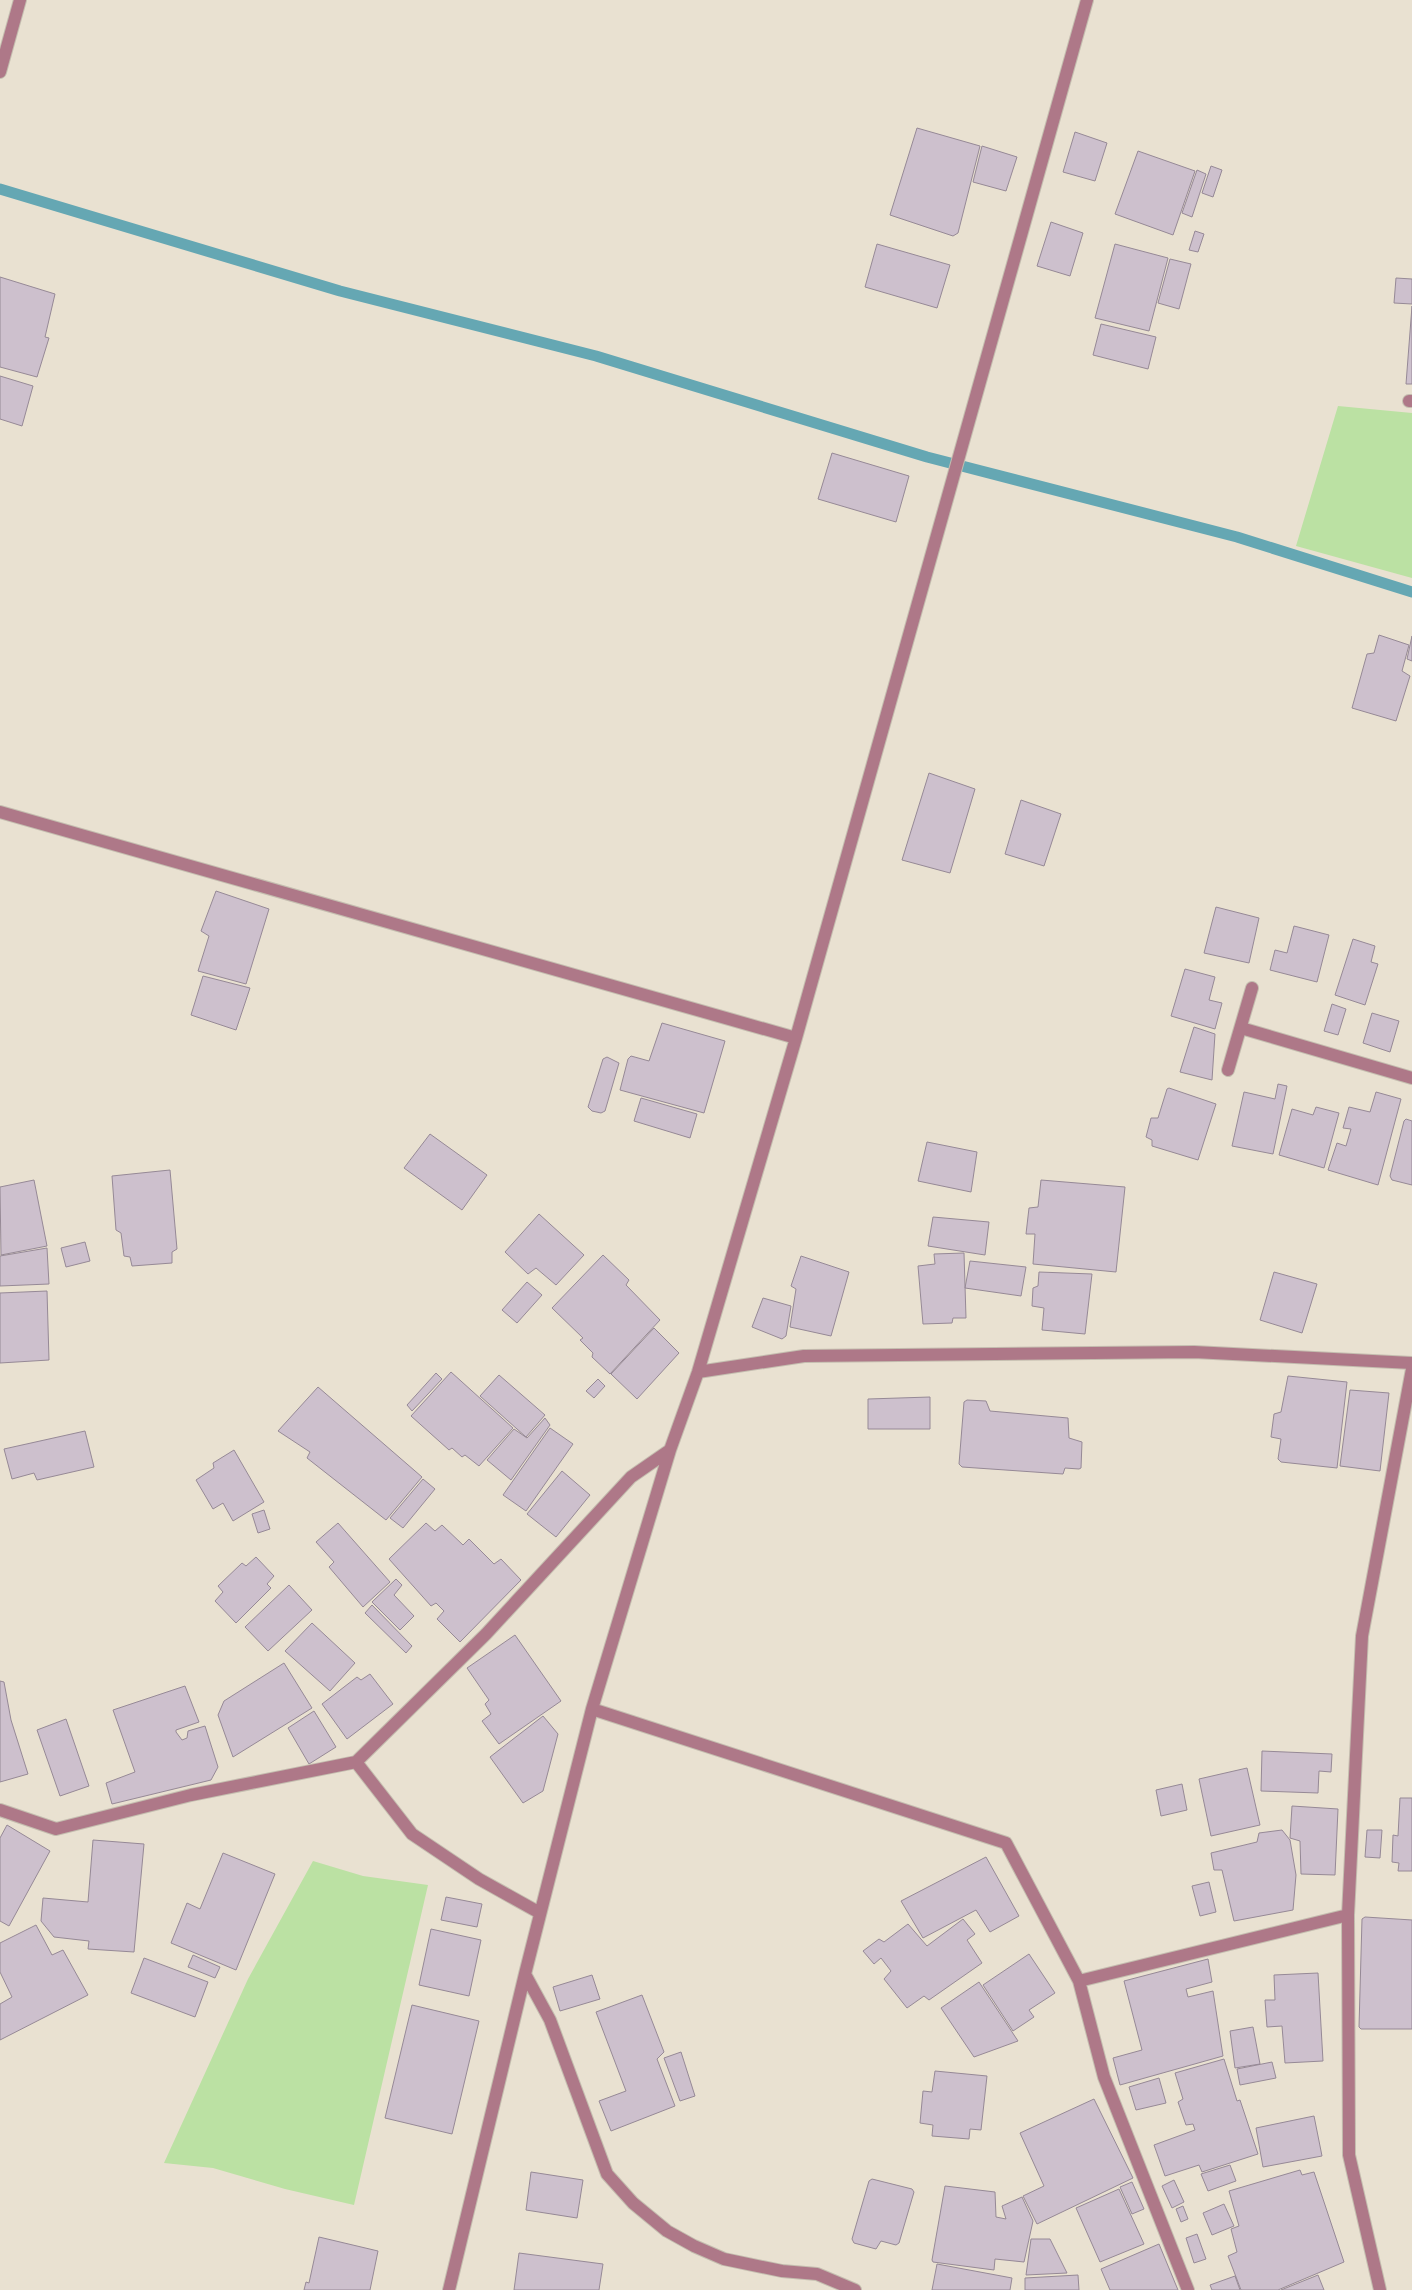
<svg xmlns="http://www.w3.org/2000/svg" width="1412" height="2290" font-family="'Fira Sans Condensed',sans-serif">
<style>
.green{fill:#bbe1a3}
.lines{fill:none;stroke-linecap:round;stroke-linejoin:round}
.stream{stroke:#65a7b3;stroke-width:11}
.building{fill:#cdc0cd;stroke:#968996}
.minor-casing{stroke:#c4bdaf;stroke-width:14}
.minor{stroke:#ae7888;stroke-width:12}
</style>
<rect width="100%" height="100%" fill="#e9e1d1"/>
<path class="green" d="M1338,406L1412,413V578L1296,546Z
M313,1861L363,1876L428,1885L354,2205L285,2189L213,2168L164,2163L248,1979Z"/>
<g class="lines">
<path class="stream" d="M0,189L340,291L596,356L927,457L1237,537L1412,592"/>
</g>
<path class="building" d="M917,128L980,146L958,233L953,236L890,215Z
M1075,132L1107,143L1095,181L1063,172Z
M982,146L1017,157L1006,191L973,182Z
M1138,151L1195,171L1173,235L1115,214Z
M1211,166L1222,170L1213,197L1202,193Z
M1197,170L1206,174L1192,217L1182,213Z
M1051,222L1083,233L1070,276L1037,266Z
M1195,231L1204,234L1198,252L1189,250Z
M877,244L950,265L937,308L865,287Z
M1115,244L1168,258L1149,331L1095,318Z
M1170,259L1191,264L1179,309L1158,303Z
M0,277L55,294L45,337L49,338L37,377L0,367Z
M1396,278L1412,279V304L1394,303Z
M1412,306V384H1406Z
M1101,324L1156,337L1148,369L1093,355Z
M0,376L33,386L22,426L0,419Z
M832,453L909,476L896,522L818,499Z
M1379,635L1409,645L1402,671L1410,676L1396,721L1352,708L1367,654L1374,653Z
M1412,636V661L1407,659Z
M929,773L975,789L950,873L902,860Z
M1021,800L1061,814L1044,866L1005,854Z
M216,891L269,909L246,984L198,971L209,936L201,931Z
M1216,907L1259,918L1249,963L1204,953Z
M1294,926L1329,935L1317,982L1270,970L1275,950L1287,953Z
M1353,939L1375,946L1371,962L1378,964L1365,1005L1335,995Z
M1185,969L1215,977L1209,1000L1222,1003L1215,1029L1171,1016Z
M203,976L250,988L236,1030L191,1015Z
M1332,1004L1346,1009L1338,1035L1324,1031Z
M1372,1013L1399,1021L1390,1052L1363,1043Z
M662,1023L725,1041L704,1113L620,1090L628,1059L631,1056L649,1061Z
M1194,1027L1215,1034L1212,1080L1180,1072Z
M607,1057L619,1063L605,1111L601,1113L592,1111L588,1107L603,1059Z
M1278,1084L1287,1086L1273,1154L1232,1146L1244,1092L1275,1099Z
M1169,1088L1216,1104L1198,1160L1152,1146V1140L1146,1137L1151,1118H1158L1167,1089Z
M1376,1092L1401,1099L1378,1185L1328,1170L1337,1143L1346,1146L1351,1129L1343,1128L1349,1107L1370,1112Z
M641,1098L697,1114L690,1138L634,1121Z
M1316,1107L1339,1113L1324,1168L1279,1155L1292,1109L1313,1115Z
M1406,1119L1412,1121V1185L1392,1180L1390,1176L1404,1121Z
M430,1134L487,1175L462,1210L404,1168Z
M927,1142L977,1152L971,1192L918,1181Z
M170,1170L177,1249L172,1252V1263L132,1266L130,1257L124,1256L121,1233L116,1230L112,1176Z
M34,1180L47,1246L1,1255L0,1187Z
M1041,1180L1125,1187L1116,1272L1033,1264L1035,1234H1026L1029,1208L1038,1207Z
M539,1214L584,1255L556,1285L536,1268L528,1274L505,1252Z
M933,1217L989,1222L985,1255L928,1246Z
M85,1242L90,1261L66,1267L61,1248Z
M47,1248L49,1284L0,1286V1256Z
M964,1253L966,1318H953L952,1323L923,1324L918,1266L935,1264L934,1254Z
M603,1255L629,1280L626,1285L660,1320L610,1374L592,1357L593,1353L580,1340L583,1338L552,1308Z
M801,1256L849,1272L831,1336L790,1327L796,1289L791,1286Z
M970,1261L1026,1267L1021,1296L965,1288Z
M1039,1272L1092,1274L1085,1334L1042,1330L1044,1308L1032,1306L1033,1288L1038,1286Z
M1274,1272L1317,1284L1302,1333L1260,1320Z
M527,1282L542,1295L517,1323L502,1310Z
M47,1291L49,1360L0,1363V1293Z
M763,1298L791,1306L786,1336L782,1339L752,1327Z
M654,1328L679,1353L637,1399L611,1374Z
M451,1372L513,1428L479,1466L465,1455L462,1457L452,1448L449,1450L411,1416Z
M436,1373L442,1379L412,1411L407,1405Z
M499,1375L545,1415L526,1437L480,1396Z
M1288,1376L1347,1382L1337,1468L1281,1462L1278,1459L1281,1439L1271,1437L1274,1414L1281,1412Z
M598,1379L605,1386L594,1398L586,1391Z
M318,1387L422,1477L386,1520L307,1458L310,1452L278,1431Z
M1350,1390L1389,1393L1380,1471L1340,1466Z
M930,1397V1429H868V1399Z
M967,1400L986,1401L990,1411L1068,1418L1069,1438L1082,1442L1081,1468L1079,1469L1065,1468L1063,1474L962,1467L959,1464L964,1402Z
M545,1418L550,1425L511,1480L487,1460L514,1429L527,1438Z
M550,1428L573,1444L526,1511L503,1495Z
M85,1431L94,1467L37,1480L34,1473L12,1479L4,1449Z
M234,1450L264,1502L233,1521L223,1503L213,1509L196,1480L214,1468L213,1463Z
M562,1471L590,1495L556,1537L527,1514Z
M423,1479L435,1489L403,1528L390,1518Z
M264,1510L270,1529L258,1533L252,1514Z
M338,1523L390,1582L363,1607L329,1567L334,1562L316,1542Z
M426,1523L435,1531L442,1525L463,1545L469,1539L494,1564L501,1559L521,1580L460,1642L437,1619L444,1611L436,1603L431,1606L389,1559Z
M256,1557L274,1576L267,1584L271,1588L236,1623L215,1601L223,1592L218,1586L242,1563L246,1566Z
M396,1579L402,1585L394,1595L414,1616L400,1630L372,1602Z
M289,1585L312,1610L268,1651L245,1627Z
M372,1605L412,1646L406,1653L365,1613Z
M312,1623L355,1663L330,1691L285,1651Z
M515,1635L561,1701L499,1744L482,1721L491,1714L485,1704L489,1700L467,1668Z
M284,1663L312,1708L233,1757L218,1715L224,1701Z
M370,1674L393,1704L347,1739L322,1704L357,1677L361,1680Z
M0,1681L4,1682L11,1720L28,1774L0,1782Z
M185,1686L199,1722L176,1730V1732L182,1740L187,1738L188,1731L205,1726L218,1767L211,1780L112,1804L106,1783L135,1772L113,1710Z
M314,1711L336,1747L309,1764L288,1728Z
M543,1716L558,1734L543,1791L523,1803L490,1757Z
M66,1719L89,1786L60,1796L37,1730Z
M1262,1751L1332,1754L1331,1772L1319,1771L1318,1793L1261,1791Z
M1247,1768L1260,1825L1211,1836L1199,1779Z
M1182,1784L1187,1810L1161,1816L1156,1790Z
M1400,1798H1412V1871H1398L1399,1863L1392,1862L1393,1835L1398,1836Z
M1292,1806L1338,1809L1335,1875L1301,1874L1300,1841L1290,1838Z
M7,1825L50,1851L9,1926L0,1921V1838Z
M1282,1830L1290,1840L1296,1875L1293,1910L1234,1921L1222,1870H1214L1211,1853L1257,1842L1259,1833Z
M1367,1830H1382L1380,1858L1365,1857Z
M93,1840L144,1844L134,1952L88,1949L89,1941L54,1937L41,1921L43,1898L88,1902Z
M223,1853L275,1874L236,1970L171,1943L187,1903L200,1909Z
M986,1857L1019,1916L990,1932L976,1910L923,1938L901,1901Z
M1209,1882L1216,1912L1200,1916L1192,1886Z
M446,1897L482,1904L477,1927L441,1920Z
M1365,1917L1412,1920V2029H1361L1359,2027L1362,1919Z
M963,1919L975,1934L967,1940L982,1963L929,2000L924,1996L907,2008L884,1979L891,1971L881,1958L874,1964L863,1951L879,1939L884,1942L908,1924L927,1946Z
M36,1925L52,1955L63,1950L88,1995L0,2040V2004L12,1997L0,1972V1943Z
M431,1929L481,1940L469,1996L419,1985Z
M1029,1954L1055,1993L1029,2010L1034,2017L1013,2031L983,1985Z
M193,1955L220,1967L215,1978L188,1967Z
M144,1958L208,1982L195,2017L131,1993Z
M1208,1959L1212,1982L1186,1989L1188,1997L1213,1991L1223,2056L1120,2085L1113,2058L1142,2050L1124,1981Z
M1318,1973L1323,2061L1285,2063L1282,2026L1267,2027L1265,2000H1275L1274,1975Z
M592,1975L600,1999L560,2011L553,1987Z
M979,1982L1018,2041L974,2057L941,2008Z
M642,1995L664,2052L657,2059L675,2106L611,2131L599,2101L626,2091L596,2012Z
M412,2005L479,2021L452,2134L385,2118Z
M1253,2027L1260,2064L1235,2068L1230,2031Z
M681,2052L695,2096L680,2101L664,2058Z
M1224,2059L1237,2101L1240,2100L1258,2154L1202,2172L1199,2165L1165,2176L1154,2145L1195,2130L1193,2124L1186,2125L1178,2102L1183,2099L1175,2073Z
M1272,2062L1276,2078L1240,2085L1237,2069Z
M935,2071L987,2076L981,2130L970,2129L969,2139L932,2136L933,2125L920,2123L923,2091L932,2092Z
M1159,2078L1166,2103L1136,2110L1129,2087Z
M1094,2099L1133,2178L1037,2224L1023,2196L1044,2186L1020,2133Z
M1314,2116L1322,2156L1263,2167L1256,2128Z
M1230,2165L1236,2181L1208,2191L1201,2174Z
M1300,2170L1302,2175L1314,2172L1344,2262L1278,2290H1241L1228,2256L1237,2252L1231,2229L1239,2226L1229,2191Z
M531,2172L583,2180L577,2218L526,2210Z
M872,2179L912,2189L914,2192L899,2243L896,2245L881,2241L876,2249L854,2243L852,2239L869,2181Z
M1174,2180L1184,2202L1172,2208L1162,2186Z
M1132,2182L1144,2209L1132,2214L1120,2187Z
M945,2186L995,2192L996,2217L1006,2219L1002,2206L1022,2197L1033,2221L1024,2262L995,2259L994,2270L933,2262L932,2260Z
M1119,2189L1144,2244L1100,2262L1076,2208Z
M1224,2204L1234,2226L1212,2235L1203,2213Z
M1183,2206L1188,2219L1181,2222L1176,2209Z
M1197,2234L1206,2259L1194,2263L1186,2238Z
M319,2237L378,2251L370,2290H304L306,2282L309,2283Z
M1031,2239H1050L1067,2273L1026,2275Z
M1159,2244L1178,2290H1110L1101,2269Z
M519,2253L603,2264L599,2290H514Z
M937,2264L1012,2278L1010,2290H932Z
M1078,2275L1079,2290H1025V2278Z
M1318,2275L1324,2290H1281Z
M1235,2276L1240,2290H1212L1210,2285Z"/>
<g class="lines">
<defs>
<path id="minor" d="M0,72L20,0
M1409,401H1412
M0,812L796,1038
M1241,1028L1412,1078
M1228,1070L1252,988
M698,1372L804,1356L1194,1352L1412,1363
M592,1709L1006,1843L1079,1981L1348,1915
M356,1762L412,1834L479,1879L540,1913
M0,1810L56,1829L191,1795L356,1762L486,1634L631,1477L670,1450
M525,1974L550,2020L607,2174L633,2203L667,2231L694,2246L724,2259L782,2271L817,2274L855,2290
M1079,1981L1104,2077L1188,2290
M449,2290L525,1974L592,1709L670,1450L698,1372L796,1038L1087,0
M1380,2290L1349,2155L1348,1915L1362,1636L1412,1369"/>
</defs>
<use href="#minor" class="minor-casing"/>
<use href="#minor" class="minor"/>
</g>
</svg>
